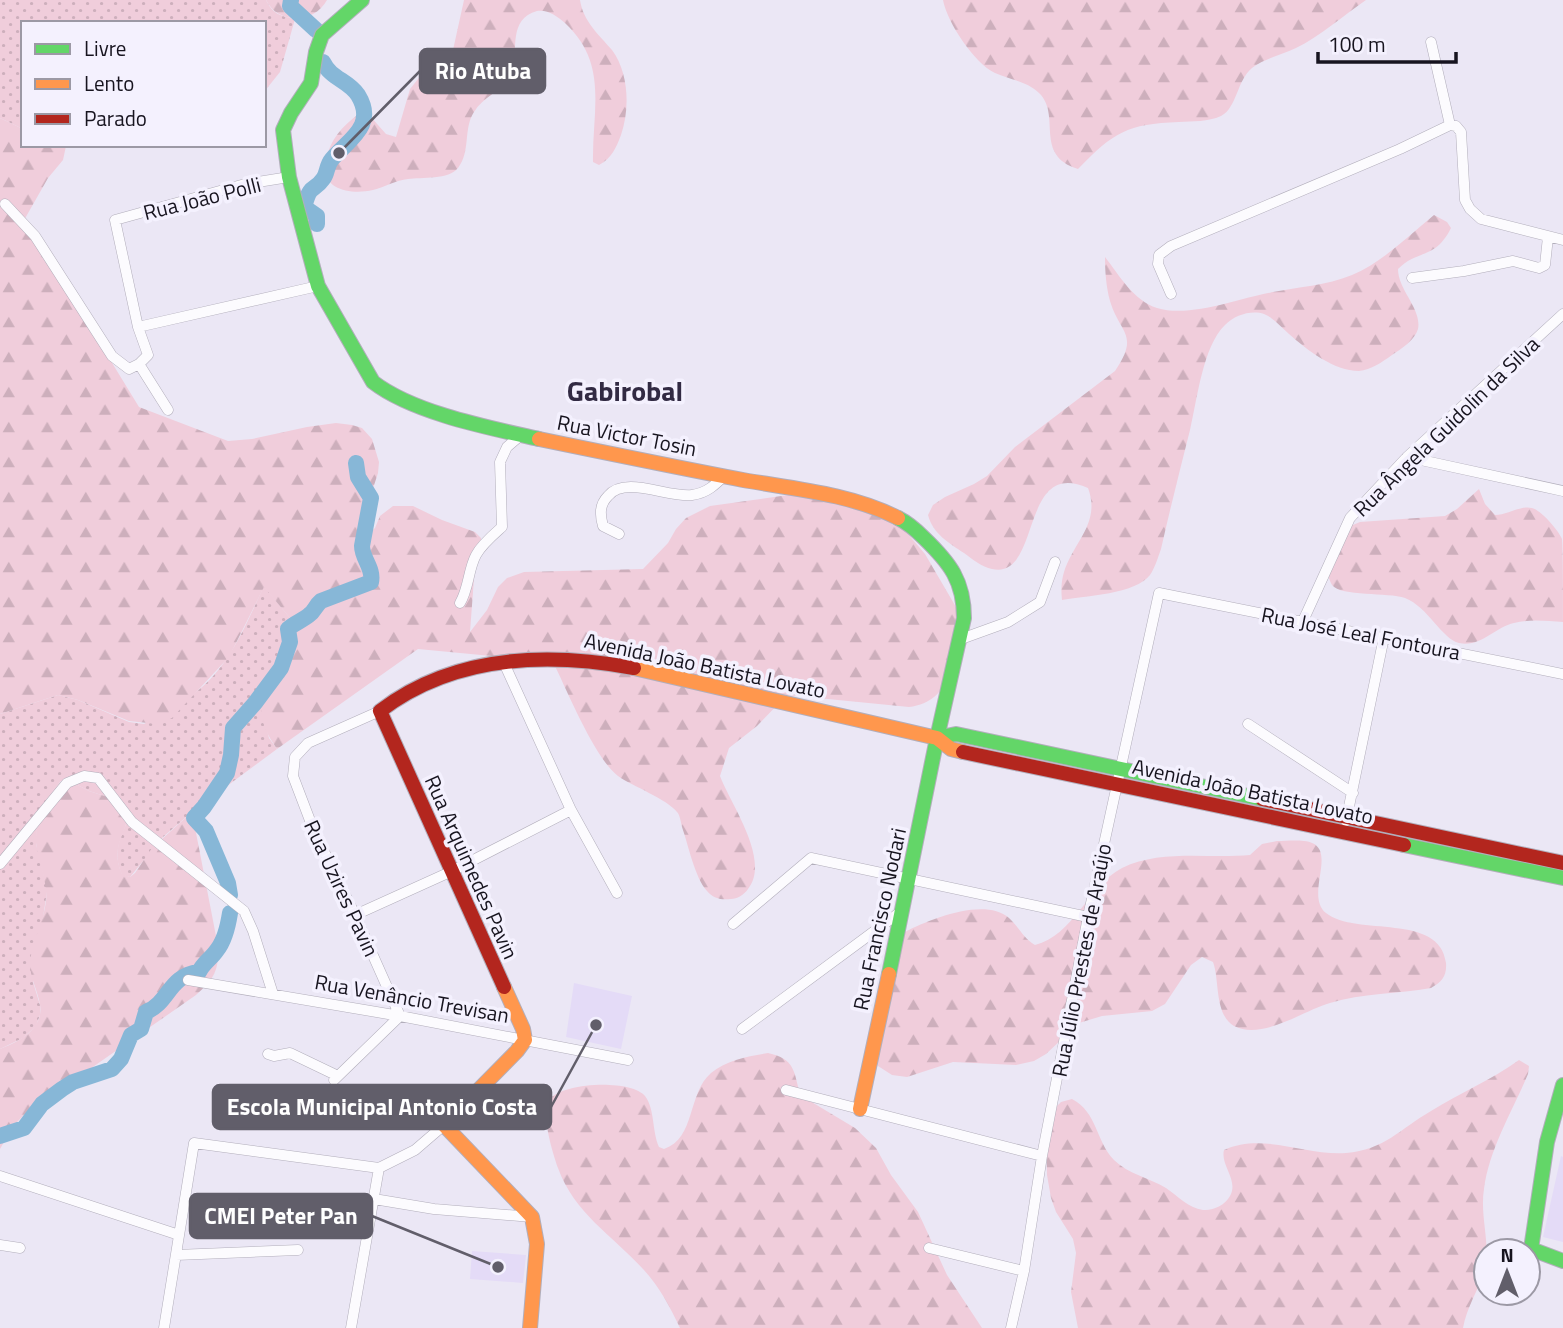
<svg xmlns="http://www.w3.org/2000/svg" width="1563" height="1328" font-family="'Titillium Web',sans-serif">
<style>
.built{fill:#e4dbf7}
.grass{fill:url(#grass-dots)}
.forest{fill:url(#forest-firs)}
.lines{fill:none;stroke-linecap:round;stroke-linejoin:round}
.river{stroke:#87b7d7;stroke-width:16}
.street-casing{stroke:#b2aebb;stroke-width:11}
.fast-casing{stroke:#b2aebb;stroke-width:16}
.slow-casing{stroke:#b2aebb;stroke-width:16}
.jam-casing{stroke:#b2aebb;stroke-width:16}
.street{stroke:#fcfbfe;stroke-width:10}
.fast{stroke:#63d668;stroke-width:14}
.slow{stroke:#ff974d;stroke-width:14}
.jam{stroke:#b3261e;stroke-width:14}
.labels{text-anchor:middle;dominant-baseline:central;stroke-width:7;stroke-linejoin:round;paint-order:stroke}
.street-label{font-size:21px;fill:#17141f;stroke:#f4f1fe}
.district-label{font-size:28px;font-weight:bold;fill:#322a43;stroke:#f4f1fe}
.leader{fill:none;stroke:#615e6a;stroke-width:2.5}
.callout-dot{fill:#615e6a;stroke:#f4f1fe;stroke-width:2.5}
.callout{fill:#615e6a;stroke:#615e6a;stroke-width:2.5}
.callout-label{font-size:23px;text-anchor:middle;font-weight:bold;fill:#fff}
</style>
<defs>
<pattern id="grass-dots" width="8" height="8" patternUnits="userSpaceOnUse" patternTransform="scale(1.75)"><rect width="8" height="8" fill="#f0cddb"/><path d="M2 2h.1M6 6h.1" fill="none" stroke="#cdafbc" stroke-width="1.8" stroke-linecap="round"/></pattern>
<pattern id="forest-firs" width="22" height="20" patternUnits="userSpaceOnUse" patternTransform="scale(1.75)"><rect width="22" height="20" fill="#f0cddb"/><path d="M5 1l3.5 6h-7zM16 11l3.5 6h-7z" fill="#cdafbc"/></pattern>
</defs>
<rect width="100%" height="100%" fill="#ebe7f5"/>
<path class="built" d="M574,983L632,996L621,1049L566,1037Z
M1561,1156L1563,1157V1242L1543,1237Z
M472,1251L526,1255L523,1283L470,1279Z"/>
<path class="grass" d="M0,0H266C273,14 280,16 295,19L280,72L264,92V23H23V129L0,118Z
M264,586L290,618L261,707L269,738L277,749L192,812L163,837L130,877L122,875C112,854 120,837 129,818L120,801L89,791L68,780L61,781L53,790L41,814L37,829L36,844L46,884V898L33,982L40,1005V1015L36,1026L23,1038L0,1049V714L58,695L78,700L129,722L144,724C161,714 180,704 196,692C230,666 246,624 264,586Z"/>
<path class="forest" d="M266,0H327C314,24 278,25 266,0Z
M464,0H580C583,21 599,35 612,50C629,73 630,109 621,135C616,148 612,158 599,165L593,162C592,110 609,64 565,23C557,16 547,9 537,11C508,19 518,50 513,70C507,90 484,95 474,112C463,129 471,151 458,168C449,180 422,177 408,179C396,180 385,187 373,190C351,195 319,190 326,160C330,140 342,126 359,114L370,116L386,134L396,137L410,89L422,74L443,63L453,50Z
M943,0H1366C1344,15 1319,37 1296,48C1282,55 1265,58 1252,68C1237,80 1237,108 1221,116C1208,122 1193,121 1179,122C1127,124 1114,132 1078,169C1033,155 1062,115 1039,93C1027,81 1010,80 995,73C974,63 947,22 943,0Z
M0,118L23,129V145L66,146L63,160L48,178L23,222L62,281L139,407L228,441L252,439L307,427L336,423L352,425L362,428L372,439L379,462L378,473L354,547L375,528L380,516L393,506H413L442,520L475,532L481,538V551L475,565L470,632L487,610L498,587L507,578L524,572L643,569L668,543L676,529L686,518L710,506L788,495H823L896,520L925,554L963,619C954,655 954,702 909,707L787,695L757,726L729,748L720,776C731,805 771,860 748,889C744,895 737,899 731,899C721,900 714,899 707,891C695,878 688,844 682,827C681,823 680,815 677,812C667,799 632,786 618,776C595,759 567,690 553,662L418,649L277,749C268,736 261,723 261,707L290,618L264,587L229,657L172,718L157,724L129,721L78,700L58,695L0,714Z
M1434,215L1447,222L1451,228C1435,260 1418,249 1398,269C1398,290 1422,309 1418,329C1415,340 1401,349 1392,355C1382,362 1371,370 1359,371C1334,371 1307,350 1289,334C1282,328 1274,318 1264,314C1251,310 1235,315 1225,325C1203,346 1197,400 1190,430C1180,470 1170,509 1161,549C1158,557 1155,568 1150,575C1136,594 1085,596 1062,600C1061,591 1061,582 1064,572C1074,541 1101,523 1088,488C1019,457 1042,580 992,569C982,567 972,559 964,553C949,543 933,534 928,515L933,505L945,497L974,484L987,476L1015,447L1115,371C1140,334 1120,334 1110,301C1106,286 1105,271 1105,257C1119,275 1134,301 1157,308C1189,318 1237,299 1268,293C1296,287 1326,286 1352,275C1383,262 1408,236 1434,215Z
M1479,489L1485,504L1495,515C1507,515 1521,505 1532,508C1541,510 1559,531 1562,539C1563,549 1563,608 1563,622C1547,621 1529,619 1514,623C1495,627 1480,648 1459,643C1442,639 1428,607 1405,598C1388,592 1341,597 1332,585C1330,582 1329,578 1328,575L1348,527L1360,522L1445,516L1457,509Z
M68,780L89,791L120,801L129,808C128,834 109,846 122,874L130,877L135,873L152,848L192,812L216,936C220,965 219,975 196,995L24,1115L13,1126L0,1149V1049C18,1042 44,1029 40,1005C38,991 30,978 30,964C31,942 44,922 46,901C48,881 38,863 36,843C35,826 42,812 49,797C53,789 58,781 68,780Z
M1277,841C1285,841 1295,840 1304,841C1342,845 1303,894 1326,913C1356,937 1440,912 1446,963C1447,976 1442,982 1431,988C1398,994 1362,993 1330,1003C1304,1010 1262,1041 1234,1026C1214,1014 1220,981 1213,962L1202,957L1191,965L1165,1004L1152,1011L1102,1016L1079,1023L1046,1054L1034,1061L1016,1065L953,1062L907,1077L892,1075L878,1066L871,1052L905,932C930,919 985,897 1009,918C1019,927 1023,938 1035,945C1073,936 1088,886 1122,868C1161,849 1208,859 1250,855L1262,844Z
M768,1053C795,1059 794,1071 800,1095L855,1128L876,1148L891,1175L918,1212L947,1275L982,1328H680C670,1307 659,1286 643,1269C612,1235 574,1213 558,1168C553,1154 540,1112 549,1100C562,1082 631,1079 645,1096C655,1109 652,1132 659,1147L664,1149C696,1138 687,1094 711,1073C726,1060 749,1056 768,1053Z
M1519,1060L1529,1066L1528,1074C1513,1110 1489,1149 1484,1189C1480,1214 1489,1239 1486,1263C1482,1285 1467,1305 1463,1328H1078L1071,1292L1076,1253L1073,1239L1056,1212L1051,1198L1047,1175L1046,1135L1051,1112L1061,1102L1072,1099C1098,1113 1095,1140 1114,1160C1128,1174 1150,1178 1166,1188C1178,1196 1188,1208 1203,1210C1213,1211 1225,1205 1230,1196C1239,1180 1220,1165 1224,1150C1263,1132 1306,1156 1346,1153C1384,1150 1400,1129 1431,1111C1460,1093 1491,1080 1519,1060Z"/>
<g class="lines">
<path class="river" d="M291,0L290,6L316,30
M317,224V216L307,209L305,204C311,183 314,192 323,179C328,173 326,166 332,159C348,140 377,126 358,95C348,80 331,79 323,62
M230,895L228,883L206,831L194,818L204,807L227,773L231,755L233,728L255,703L281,668L290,642L288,629C294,623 302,621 309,615C315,611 315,606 321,601L371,582C374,568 362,559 362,546L371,498L358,477L356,463
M0,1136L24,1128L42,1104L62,1089L73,1082L112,1069L121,1059L131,1035L141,1029L146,1012C170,1002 168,976 199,972C203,963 211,959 217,950C225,940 228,926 230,913"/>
<defs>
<path id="street" d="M1431,42L1450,125
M5,204L35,236L112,356L129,369L139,364L148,355L138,327L115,220L245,184L289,177
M1412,278L1464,271L1513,261L1539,268L1545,265L1548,237
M1171,294L1158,264L1159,255L1171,246L1400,149L1450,125L1456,126L1461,132L1465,200L1470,209L1481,219L1563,240
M138,327L318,286
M139,364L168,410
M1407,457L1563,491
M619,534L603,526C600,515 599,505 608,496C625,475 668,498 692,495C707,493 715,485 725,475
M460,603C469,588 468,570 476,555C482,544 493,535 502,527L500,462L507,447L521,435
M1303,621L1350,518L1407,457L1563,314
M961,639L1008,622L1040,602L1055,562
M504,663L571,810L617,893
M1248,724L1353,793
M1346,821L1384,637
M0,864L67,783L84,776L98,778L132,822L244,911L253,931L273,994
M355,915L450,872L571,810
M733,924L811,858L1088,917
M188,980L400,1016L628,1060
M742,1029L903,910
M268,1054L274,1056L290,1053L338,1076
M334,1080L400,1016L355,915L314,831L293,776L295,757L308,743L380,711
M786,1090L1042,1156
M379,1168L415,1150L444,1125
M0,1176L179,1235
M374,1199L434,1209L532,1217
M0,1245L20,1248
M929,1248L1024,1271
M176,1255L298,1250
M164,1328L194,1143L379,1168
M351,1328L379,1168
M1011,1328L1024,1271L1042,1156L1088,917L1159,593L1563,674"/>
<path id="fast" d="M362,0L322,35L316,52L311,83L291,113L283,130L289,177L318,286L373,382C413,413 490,428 539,439
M937,738L956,734L1262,799
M1404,845L1563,878
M889,974L937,738L964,618C964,581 950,563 924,538C916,530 908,523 898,518
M1563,1085L1547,1142L1531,1249L1563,1261"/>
<path id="slow" d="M539,439C607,453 675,467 743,480C795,489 851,494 898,518
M634,668L937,738L951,749L963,752
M504,987L523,1029L525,1040L517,1051L444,1125L532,1217L537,1244L530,1328
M860,1109L889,974"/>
<path id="jam" d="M963,752L1404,845
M1262,799L1563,863
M504,987L380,711C453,655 547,652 634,668"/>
</defs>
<use href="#street" class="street-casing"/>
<use href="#fast" class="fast-casing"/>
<use href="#slow" class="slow-casing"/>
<use href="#jam" class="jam-casing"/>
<use href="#street" class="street"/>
<use href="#fast" class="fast"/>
<use href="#slow" class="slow"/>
<use href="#jam" class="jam"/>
</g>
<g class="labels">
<g class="street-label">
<text transform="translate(202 198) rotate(-14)">Rua João Polli</text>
<text transform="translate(1446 426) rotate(-44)">Rua Ângela Guidolin da Silva</text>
<text transform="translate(627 435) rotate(11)">Rua Victor Tosin</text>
<text transform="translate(1361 633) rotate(11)">Rua José Leal Fontoura</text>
<text transform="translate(705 665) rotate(12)">Avenida João Batista Lovato</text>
<text transform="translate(1253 791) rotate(12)">Avenida João Batista Lovato</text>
<text transform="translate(472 867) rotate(66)">Rua Arquimedes Pavin</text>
<text transform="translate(342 888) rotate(65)">Rua Uzires Pavin</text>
<text transform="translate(879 919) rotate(-78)">Rua Francisco Nodari</text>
<text transform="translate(1081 960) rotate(-79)">Rua Júlio Prestes de Araújo</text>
<text transform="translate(412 998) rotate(10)">Rua Venâncio Trevisan</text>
</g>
<g class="district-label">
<text x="625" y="390">Gabirobal</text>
</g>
</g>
<path class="leader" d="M339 153L420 71M596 1025L551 1107M498 1267L372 1216"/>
<g class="callout-dot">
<circle cx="339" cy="153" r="7"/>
<circle cx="596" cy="1025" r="7"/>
<circle cx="498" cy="1267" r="7"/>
</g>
<g class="callout">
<rect x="420" y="49" width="125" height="44" rx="7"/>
<rect x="213" y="1085" width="338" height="44" rx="7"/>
<rect x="190" y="1194" width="182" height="44" rx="7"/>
</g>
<g class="callout-label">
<text x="483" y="79">Rio Atuba</text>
<text x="382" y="1115">Escola Municipal Antonio Costa</text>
<text x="281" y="1224">CMEI Peter Pan</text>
</g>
<rect x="21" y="21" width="245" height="126" fill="#f4f1fe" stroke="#9c99a5" stroke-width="2"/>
<rect x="35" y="44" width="35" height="10" fill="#63d668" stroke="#9c99a5" stroke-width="2"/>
<text x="84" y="56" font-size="21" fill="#17141f">Livre</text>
<rect x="35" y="79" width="35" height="10" fill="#ff974d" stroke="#9c99a5" stroke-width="2"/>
<text x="84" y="91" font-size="21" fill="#17141f">Lento</text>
<rect x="35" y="114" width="35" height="10" fill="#b3261e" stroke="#9c99a5" stroke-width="2"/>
<text x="84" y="126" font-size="21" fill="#17141f">Parado</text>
<g transform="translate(1507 1272)"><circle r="33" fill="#f4f1fe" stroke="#9c99a5" stroke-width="2"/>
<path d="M0-5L12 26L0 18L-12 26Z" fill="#615e6a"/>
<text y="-10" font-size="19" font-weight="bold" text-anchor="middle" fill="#17141f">N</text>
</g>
<path d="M1318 52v10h138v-10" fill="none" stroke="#17141f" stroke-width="3.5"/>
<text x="1328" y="52" font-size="21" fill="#17141f" stroke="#f4f1fe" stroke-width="5" paint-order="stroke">100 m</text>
</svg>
